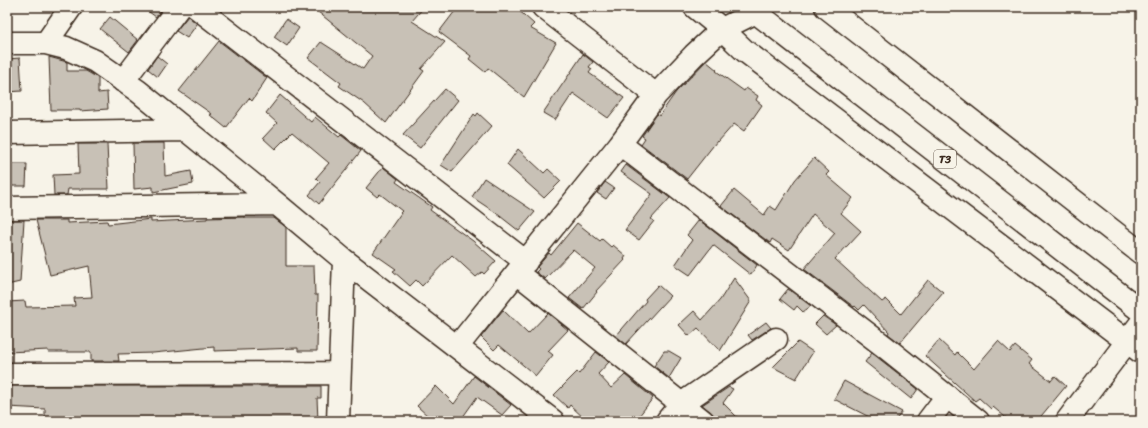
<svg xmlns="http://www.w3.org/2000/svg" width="1148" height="428" font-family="Sriracha,sans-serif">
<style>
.building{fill:#c8c1b6;stroke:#3b2a1e}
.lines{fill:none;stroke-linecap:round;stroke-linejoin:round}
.minor-casing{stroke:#3b2a1e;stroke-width:25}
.highway-casing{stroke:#3b2a1e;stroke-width:25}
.minor{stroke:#f7f3e8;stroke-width:22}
.highway{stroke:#f7f3e8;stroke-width:22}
.labels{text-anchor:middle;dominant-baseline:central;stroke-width:3.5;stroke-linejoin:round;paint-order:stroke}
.shield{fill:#f7f3e8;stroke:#73665b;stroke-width:1}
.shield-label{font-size:11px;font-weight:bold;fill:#3b2a1e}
</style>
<rect width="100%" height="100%" fill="#f7f3e8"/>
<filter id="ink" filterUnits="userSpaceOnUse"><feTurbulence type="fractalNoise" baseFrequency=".025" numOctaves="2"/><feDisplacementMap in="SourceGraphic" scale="8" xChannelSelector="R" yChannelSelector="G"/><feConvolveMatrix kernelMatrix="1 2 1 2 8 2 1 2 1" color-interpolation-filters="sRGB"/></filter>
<g filter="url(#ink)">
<path class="building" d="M142,7H163L156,17Z
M312,7H424L412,21L445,42L421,69L424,71L386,123L364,103L339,86L341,83L308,58L321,42L363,69L372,56Z
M458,7H515L534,24L530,28L556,43L524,97L488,68L485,72L469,59L471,56L439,32Z
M188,16L197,24L187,38L176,31Z
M110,17L138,40L129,52L100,29Z
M286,19L299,28L287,46L274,37Z
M219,41L267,78L252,101L249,98L226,128L210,115L212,114L179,91Z
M583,54L593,62L589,67L592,69L589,73L624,98L608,118L573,93L555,120L543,113Z
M157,56L167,64L158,77L148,69Z
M49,57L67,62V71H86L98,78V93L107,92L108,109L80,111V110H51Z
M20,58L22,91L7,92V59Z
M706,61L717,70L716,71L744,91L746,88L758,96L756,100L762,105L744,131L734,124L718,142L717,141L687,179L641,144L645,138L642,136L657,114L659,116L676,92Z
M445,89L458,100L420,148L403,135Z
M280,95L311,122L315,117L339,137L341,135L361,151L319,204L309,195L320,182L316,178L329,163L292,132L275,149L263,138L277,123L266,113Z
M478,113L492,126L452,172L441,165L474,114L476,116Z
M133,143H164L165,176L191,171L193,184L153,192V187L134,189Z
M78,144H107L109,189H68L67,195H54L53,175L79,174Z
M518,149L544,173L548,169L561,181L544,198L507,165Z
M814,158L829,172L826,175L853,198L841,213L861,231L835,259L882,302L886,299L901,314L928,280L943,292L900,343L888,334L889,332L864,305L859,310L855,306L854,307L804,269L835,233L813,214L789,250L772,239L770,243L721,206L734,190L764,215L770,206L776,210L795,180Z
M7,164H27L26,186H7Z
M626,165L670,198L651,219L654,221L639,240L625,230L652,194L621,172Z
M383,167L398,179L396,182L432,207L430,210L473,241L496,261L484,274L482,272L476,277L452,255L422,286L416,280L410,286L393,271L396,269L373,253L401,213H400L402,211L380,194L377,197L366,188Z
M484,178L535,212L519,231L496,213L472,197Z
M605,182L614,188L606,199L597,193Z
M245,217V218H274L286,227V266H314L315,295H318L317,351H298V348L214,351V347L153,353L118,354L119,361H91V352H48V350L8,352V339H7V302L25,301L26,307L75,306L74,298L92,297L89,266L50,275L36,220H67V223L107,221L108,224L151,219V222L207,219V218Z
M7,220H24L20,282L7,285Z
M699,220L757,265L751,275L713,245L690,275L675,265L692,240L687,235Z
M577,223L600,241L602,239L611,247L613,245L626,256L624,259L625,260L596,291L597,292L583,309L569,298L595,268L573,250L545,279L536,272L539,269L537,267L549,253L551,255Z
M734,278L751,301L720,351L698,328L689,336L679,325L694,311L702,320L720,300Z
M658,285L670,296L626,344L616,336L646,301L645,299Z
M788,289L811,306L803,312L797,306L794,310L780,299Z
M503,310L528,334L548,313L568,330L548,351L553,355L536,376L499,345L494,350L481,337Z
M823,316L836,325L826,334L815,324Z
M766,322L771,328L752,340L748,335Z
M939,340L955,355L957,352L974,369L998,341L1010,352L1015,346L1032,360L1029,364L1051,381L1055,376L1066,386L1037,421H1010L993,407L991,409L979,398L975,401L925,356Z
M798,342L813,352L796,379L773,367Z
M664,351H669L681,358L669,378L654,366Z
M596,352L609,362L598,374L611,388L625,375L653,398L635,421H587L570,405L568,408L554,395L577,372L579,374Z
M872,353L918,389L911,399L865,362Z
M474,376L511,405L502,415L477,397L460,421H441L432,415L429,417L417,406L436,386L454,404Z
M844,381L902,412L895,421H877L834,399Z
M7,386H321V398H317L318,421H45V409L7,407Z
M729,387L733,389L723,403L741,421H715L714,416L711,412L702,405Z"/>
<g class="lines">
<defs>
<path id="minor" d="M196,7L526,262
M543,7L656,95L620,144
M695,7L722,29L756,12
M7,43H46L66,48L95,61L138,91L277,204L344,260L553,421
M46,43L71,7
M123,81L179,7
M656,95L694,55L722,29L745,51L1141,352
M7,133L186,130
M7,208L277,204
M517,273L703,421
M457,347L620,144L885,347L978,421
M7,374L339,373
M338,421L344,260
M667,421L681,404L776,339
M928,421L947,396
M1067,421L1141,323"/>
<path id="highway" d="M749,7L1141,311
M826,7L1141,253"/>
</defs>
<use href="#minor" class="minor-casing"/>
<use href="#highway" class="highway-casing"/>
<use href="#minor" class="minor"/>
<use href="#highway" class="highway"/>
</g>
</g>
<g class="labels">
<rect class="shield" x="934" y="150" width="22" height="18" rx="3"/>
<g class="shield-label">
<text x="945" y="159">T3</text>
</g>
</g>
<rect width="1148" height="428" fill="none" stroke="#f7f3e8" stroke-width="24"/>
<rect x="12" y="12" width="1124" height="404" fill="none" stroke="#3b2a1e" stroke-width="1.5" filter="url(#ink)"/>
</svg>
